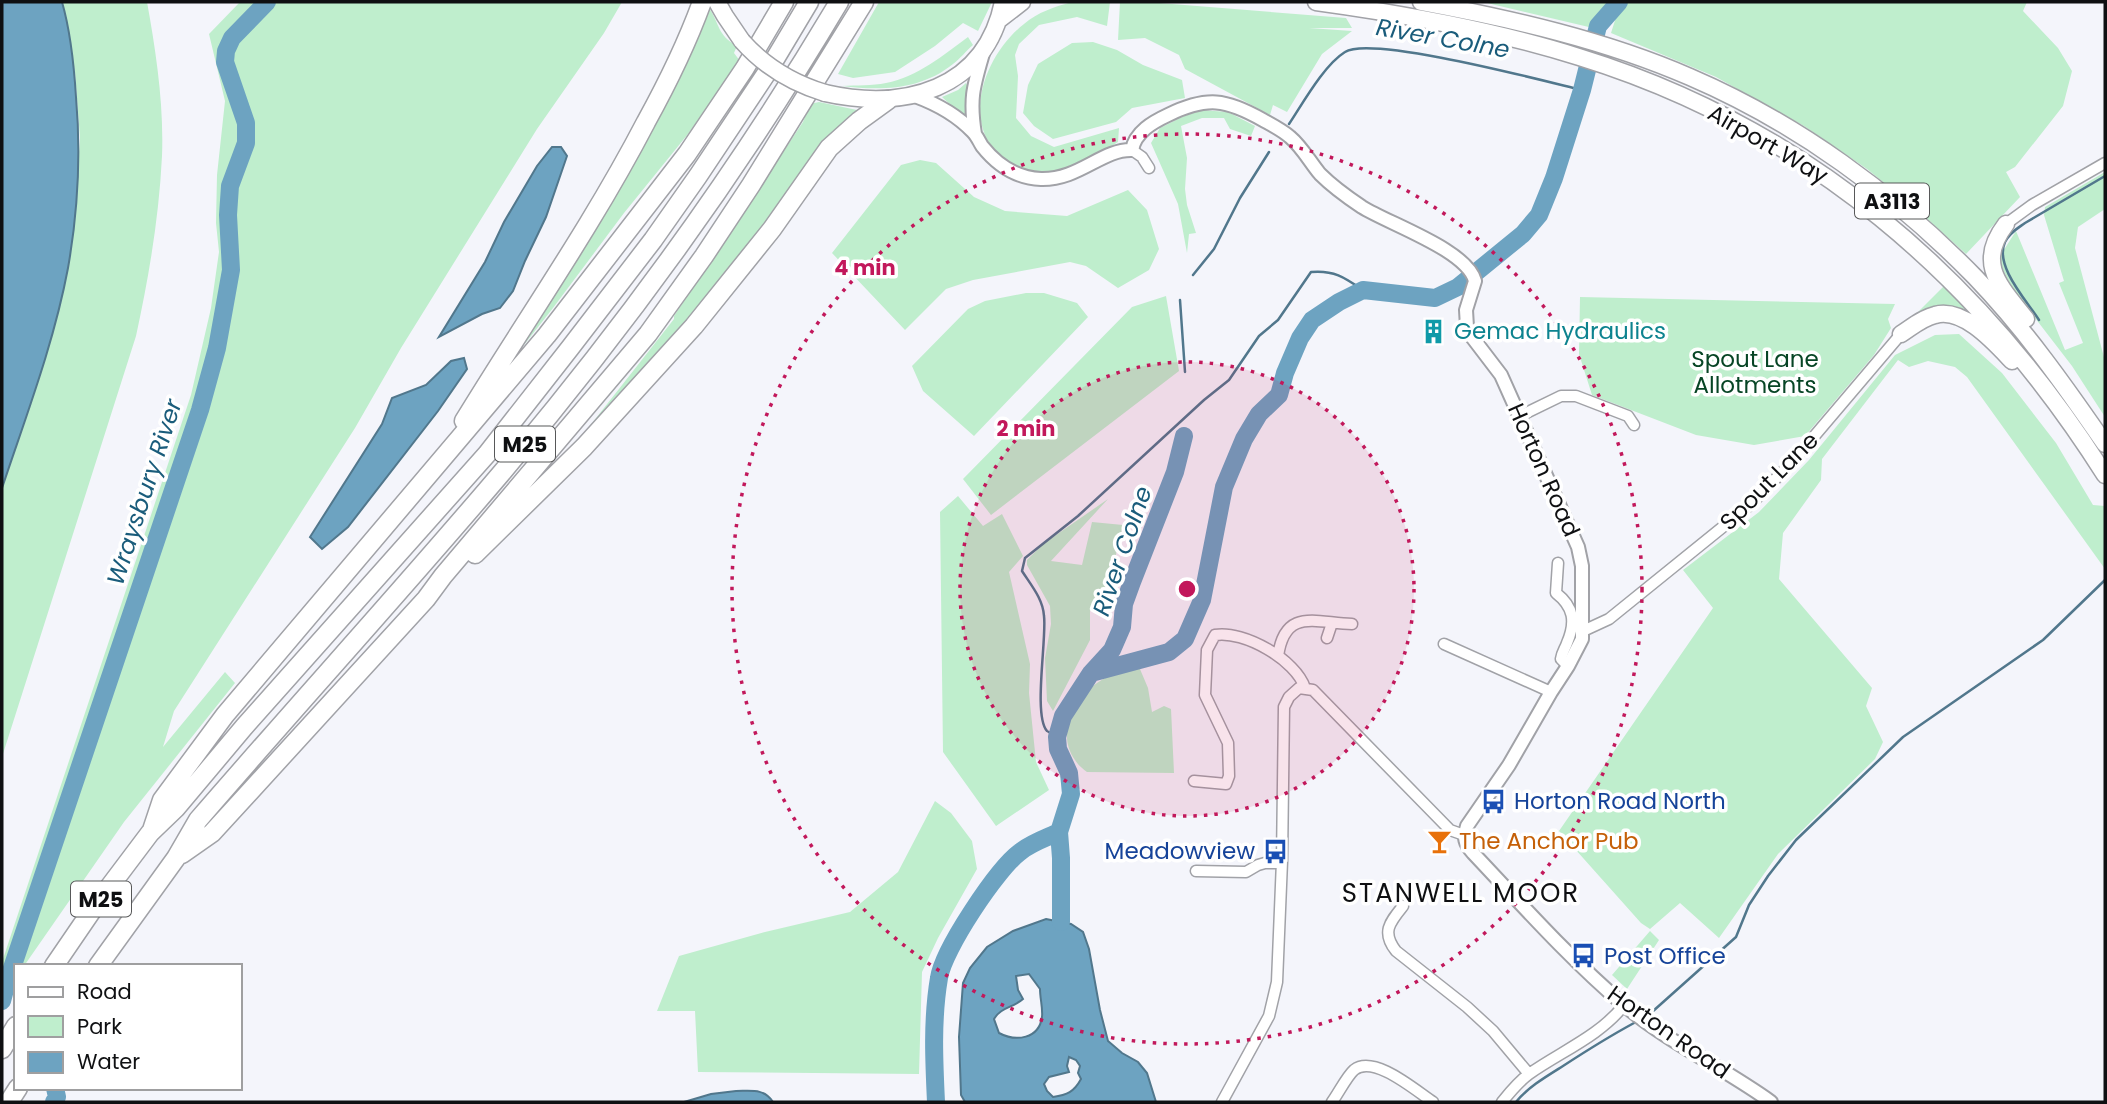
<svg xmlns="http://www.w3.org/2000/svg" width="2107" height="1104" font-family="Poppins,sans-serif">
<style>
.green{fill:#bfeecd}
.water{fill:#6da3c1;stroke:#51778c;stroke-width:2;fill-rule:evenodd}
.lines{fill:none;stroke-linecap:round;stroke-linejoin:round}
.stream{stroke:#51778c;stroke-width:2.5}
.river{stroke:#6da3c1;stroke-width:18}
.minor-casing{stroke:#a1a2a7;stroke-width:13}
.tertiary-casing{stroke:#a1a2a7;stroke-width:16}
.trunk-casing{stroke:#a1a2a7;stroke-width:19}
.motorway-casing{stroke:#a1a2a7;stroke-width:21}
.minor{stroke:#fff;stroke-width:10}
.tertiary{stroke:#fff;stroke-width:12}
.trunk{stroke:#fff;stroke-width:16}
.motorway{stroke:#fff;stroke-width:18}
.trunk-bridge-casing{stroke:#a1a2a7;stroke-width:19;stroke-linecap:butt}
.trunk-bridge{stroke:#fff;stroke-width:16}
.ring{fill:none;stroke:#c2185b;stroke-width:3.5;stroke-dasharray:3.5 7}
.labels{text-anchor:middle;dominant-baseline:central;stroke-width:7;stroke-linejoin:round;paint-order:stroke}
.shield{fill:#fff;stroke:#575859;stroke-width:2}
.shield-label{font-size:21px;font-weight:bold;fill:#0f1012}
.street-label{font-size:23px;fill:#0f1012;stroke:#fff}
.culture-label{font-size:23px;fill:#0d838f;stroke:#fff;text-anchor:start}
.park-label{font-size:23px;fill:#074525;stroke:#fff}
.transit-label{font-size:23px;fill:#164399;stroke:#fff;text-anchor:start}
.food-label{font-size:23px;fill:#c56008;stroke:#fff;text-anchor:start}
.water-label{font-size:24px;font-style:italic;fill:#1a5c7b;stroke:#fff}
.quarter-label{font-size:26px;letter-spacing:2px;fill:#0f1012;stroke:#fff}
.centre{fill:#c2185b;stroke:#fff;stroke-width:3.5}
.ring-label{font-size:21px;text-anchor:middle;font-weight:bold;fill:#c2185b;stroke:#fff;stroke-width:7;stroke-linejoin:round;paint-order:stroke}
</style>
<rect width="100%" height="100%" fill="#f4f5fb"/>
<path class="green" d="M62,2H147C156,52 164,104 162,156C159,217 149,276 136,336L2,757V488L57,314L68,268L76,210L80,138L75,72Z
M240,2H622L604,33L537,129L401,348L355,428L174,711L163,747L225,672L235,683L124,822L24,966H16V977L2,997V962L191,395L211,308L219,252L216,223L217,175L225,101L209,34Z
M879,2H992L978,31L963,23L935,46L895,72L853,78L838,74Z
M1072,2H1110L1107,26L1077,17L1039,25L1019,44L1015,55L1018,76L1016,118L1031,136L1054,147L1119,128L1118,142C1099,154 1080,168 1057,173C1040,176 1020,171 1006,161C958,126 984,55 1024,24C1038,12 1054,7 1072,2Z
M1120,2H1147L1346,18L1352,28H1309L1352,31L1322,54L1287,112L1273,105L1270,115L1185,69L1179,55L1145,38L1118,40Z
M1483,2H1610L1593,28Z
M1623,2H2027L2023,11L2058,48L2072,71L2063,106L2015,167L2006,172L2020,197L1966,254L1916,209L1867,169L1804,126L1716,77L1611,33L1619,8Z
M709,8C720,24 717,35 737,46L734,53L740,61L688,134L624,213L553,308L509,364L649,136L689,59Z
M968,37L973,45C966,51 960,59 953,64C921,90 881,91 842,86C857,85 872,86 886,83C918,77 943,55 968,37Z
M1093,42L1117,50L1143,65L1182,80L1185,98L1132,108L1116,122L1053,139L1034,126L1023,113L1028,85L1038,64L1072,43Z
M966,83L968,87L966,106L968,121L942,97L958,90Z
M819,102L857,110L819,148L750,243L700,306L589,427L674,319V316L803,122L810,104Z
M1201,110L1228,112L1255,126L1251,136L1230,129L1224,118H1202L1181,126L1187,158L1185,189L1187,205L1196,233L1189,234L1187,253L1178,204L1151,143L1160,128L1182,117Z
M920,160L936,163L974,197L1005,211L1067,216L1128,190L1147,210L1159,249L1149,270L1118,288L1086,266L1070,262L973,280L946,289L905,330L832,253L901,165Z
M2105,172V209L2078,227L2075,248L2105,361V417L2072,366L2012,288L1998,259L2016,231L2065,350L2083,343L2059,283L2064,281L2044,215L2045,207Z
M1945,285L1970,313L1957,310L1905,325L1903,322L1918,312Z
M1026,293H1044L1077,303L1088,317L974,436L923,391L912,366L968,309L985,301Z
M1166,296L1179,371L991,515L963,479L1132,307Z
M1580,297L1895,304L1888,319L1891,328L1874,355L1805,436L1754,445L1696,435L1592,395L1579,354Z
M1959,334L2002,373L2056,443L2093,505L2105,506V569L1967,377L1955,367L1928,361L1909,367L1898,360L1822,459L1821,480L1783,533L1779,579L1872,688L1866,706L1883,742L1875,759L1778,854L1719,938L1680,903L1650,929L1641,923L1559,831L1713,608L1683,570L1759,512L1809,460L1895,355L1935,335Z
M958,496L983,526L1002,514L1023,556L1009,572L1030,664L1029,693L1036,762L1049,790L996,826L943,752L940,512Z
M1108,499L1051,561L1082,565L1092,522L1123,525L1104,604L1090,611V640L1053,711L1047,701L1045,658L1051,624L1050,606L1027,565V560L1043,544Z
M1137,662L1148,688L1152,712L1164,706L1171,709L1174,773L1087,772C1083,769 1078,765 1075,760C1056,734 1073,700 1097,683C1109,675 1124,669 1137,662Z
M935,801L951,813L972,841L977,869L938,938L922,972L919,1074L698,1072L695,1011H657L679,956L765,932L850,912L898,872Z
M1650,931L1659,940L1627,989L1612,975Z"/>
<path class="water" d="M2,2H62C71,33 74,65 76,97C81,154 78,211 68,268C54,343 26,416 2,488Z
M552,147H561L567,156L546,217L525,261L513,291L500,308L482,314L439,337L485,262L504,222L537,166Z
M464,358L467,369L438,411L348,527L322,549L310,537L382,424L392,398L426,385L451,361Z
M1046,919L1071,924L1083,932L1089,949L1100,1010L1108,1041L1122,1053L1138,1062L1147,1073L1156,1102H965L961,1095L959,1037L963,983L970,968L987,947L1013,931ZM1029,974L1040,989C1040,999 1043,1008 1042,1017C1039,1039 1016,1042 999,1033L994,1019C1001,1007 1013,1008 1023,999L1018,990L1016,976ZM1069,1057L1076,1060L1080,1066L1078,1073L1081,1079C1074,1092 1067,1095 1053,1097L1047,1091L1044,1084L1049,1077L1069,1072L1067,1066Z
M736,1091C751,1091 764,1088 773,1102H684L711,1094Z"/>
<g class="lines">
<path class="stream" d="M1289,124C1303,103 1324,65 1345,52C1371,35 1544,81 1582,90
M1193,275L1214,249L1240,198L1269,152
M1180,300L1185,372
M2039,320C2027,301 1994,266 2005,242C2009,233 2018,228 2025,223L2105,176
M1057,737C1055,736 1049,732 1047,731C1033,715 1047,638 1044,616C1043,599 1031,585 1022,571L1025,558L1078,516L1204,400L1229,380L1259,336L1278,320L1311,272C1334,270 1344,277 1363,290
M1652,1012L1736,937L1749,905L1768,876L1796,840L1903,737L2043,640L2105,580
M1516,1102C1528,1087 1547,1076 1563,1066C1586,1051 1610,1036 1634,1023"/>
<path class="river" d="M1091,673L1169,652L1185,639L1202,600L1224,487L1244,439L1259,414L1279,395L1285,373L1300,338L1312,320L1339,302L1363,290L1435,298L1458,287L1523,234L1539,215L1554,178L1582,90L1598,26L1619,2
M1061,922V858L1059,832L1071,794L1069,773L1058,749L1057,737L1063,716L1091,673L1112,650L1122,627L1124,604L1132,582L1175,472L1184,436
M2,1001L6,986L200,410L217,348L231,270L228,215L230,186L246,143V123L225,62L226,51L232,38L267,2
M54,1102L57,1097L55,1088
M936,1102C934,1061 932,1019 939,978C943,950 997,869 1020,852C1031,843 1046,838 1059,832"/>
<defs>
<path id="minor" d="M1132,150L1142,157L1149,168
M2006,224L2032,205L2105,163
M1520,416L1561,396H1576L1628,416L1634,425
M1558,563L1556,593C1574,607 1576,622 1567,643C1565,649 1562,652 1561,659L1568,666
M1583,631L1609,619L1750,505L1794,460L1901,334
M1327,638L1332,623
M1444,644L1551,692
M1278,656C1285,607 1316,623 1352,624
M1194,781L1226,784L1229,776L1228,743L1205,695L1207,650L1215,635C1244,630 1296,660 1305,688
M1196,871L1246,872L1258,865L1265,863H1282
M1403,906C1390,922 1381,932 1396,951L1467,1007L1493,1031L1529,1074
M1222,1102L1269,1016L1277,982L1282,861L1284,707L1289,697L1299,688L1313,690L1450,830L1464,835
M1332,1102C1338,1094 1347,1076 1354,1070C1374,1054 1416,1091 1433,1102
M1502,1102C1510,1092 1518,1082 1529,1074C1560,1052 1600,1036 1624,1005"/>
<path id="tertiary" d="M915,96C937,104 957,115 973,132C977,136 979,141 982,146C997,165 1017,178 1041,179C1079,180 1102,149 1132,150C1135,132 1153,122 1168,115C1207,96 1226,99 1263,120C1272,125 1282,130 1290,137C1302,147 1310,162 1320,174C1333,187 1347,197 1362,207C1389,224 1467,250 1475,281L1466,310L1467,327L1472,337L1501,375L1578,547L1582,566V639L1568,666L1551,692L1509,765L1467,826C1463,838 1465,844 1473,853C1522,905 1570,959 1624,1005C1669,1043 1724,1068 1771,1102
M975,134C969,97 974,85 984,50"/>
<path id="trunk" d="M717,2L725,16L742,41
M1316,2C1404,14 1494,30 1579,57C1806,127 1979,276 2105,475
M1421,2C1512,19 1605,40 1690,77C1797,123 1894,194 1975,277C2024,328 2065,386 2105,444
M1000,19L1022,2
M825,93C904,111 985,90 1003,2
M2006,224C1975,264 2001,287 2026,319
M1901,334C1912,327 1922,318 1935,315C1963,307 1994,342 2012,361"/>
<path id="motorway" d="M464,421C525,321 592,226 646,122C667,84 687,43 702,2
M475,554L584,447L694,326L772,229L829,148L859,121L888,100
M152,830L162,800L225,715L547,335L687,154L745,68L784,2
M182,854L212,833L426,599L443,576L648,334L704,256L751,185L864,2
M54,966L95,906L150,833L176,808L244,727L487,454L570,348L653,240L698,176L766,74L809,2
M98,966L176,858L198,820C299,703 404,588 504,470C628,323 741,167 839,2
M2,1049L16,1026
M9,1102L18,1088"/>
</defs>
<use href="#minor" class="minor-casing"/>
<use href="#tertiary" class="tertiary-casing"/>
<use href="#trunk" class="trunk-casing"/>
<use href="#motorway" class="motorway-casing"/>
<use href="#minor" class="minor"/>
<use href="#tertiary" class="tertiary"/>
<use href="#trunk" class="trunk"/>
<use href="#motorway" class="motorway"/>
<defs>
<path id="trunk-bridge" d="M742,41C765,67 792,83 825,93"/>
</defs>
<use href="#trunk-bridge" class="trunk-bridge-casing"/>
<use href="#trunk-bridge" class="trunk-bridge"/>
</g>
<circle cx="1187" cy="589" r="227" fill="#c2185b" fill-opacity=".12"/>
<g class="ring">
<circle cx="1187" cy="589" r="227"/>
<circle cx="1187" cy="589" r="455"/>
</g>
<defs>
<symbol id="building-bare" viewBox="-9 -9 18 18"><path d="M-4-6H4V6H1V3H-1V6H-4ZM-2.5-4.3h1.7v1.8h-1.7ZM.8-4.3h1.7v1.8H.8ZM-2.5-1h1.7V.8h-1.7ZM.8-1h1.7V.8H.8Z" fill="#0f9aa8" stroke="#fff" stroke-width="2.5" paint-order="stroke"/></symbol>
<symbol id="bus-bare" viewBox="-9 -9 18 18"><path d="M-5-6H5V4H4V6H2V4H-2V6H-4V4H-5ZM-3.5-4V0h7V-4ZM-3.5 1.2v1.5H-2V1.2ZM2 1.2v1.5H3.5V1.2Z" fill="#1a4fb4" stroke="#fff" stroke-width="2.5" paint-order="stroke"/></symbol>
<symbol id="bar-bare" viewBox="-9 -9 18 18"><path d="M-6-5H6L.8 .8V4.5H3.5V6h-7V4.5H-.8V.8Z" fill="#e8710a" stroke="#fff" stroke-width="2.5" paint-order="stroke"/></symbol>
</defs>
<g fill-rule="evenodd">
<use href="#building-bare" x="1416" y="314" width="35" height="35"/>
<use href="#bus-bare" x="1476" y="784" width="35" height="35"/>
<use href="#bar-bare" x="1422" y="824" width="35" height="35"/>
<use href="#bus-bare" x="1258" y="834" width="35" height="35"/>
<use href="#bus-bare" x="1566" y="938" width="35" height="35"/>
</g>
<g class="labels">
<g class="shield">
<rect x="1855" y="183.5" width="74" height="35" rx="5"/>
<rect x="495" y="426.5" width="60" height="35" rx="5"/>
<rect x="71" y="881.5" width="60" height="35" rx="5"/>
</g>
<g class="shield-label">
<text x="1892" y="201">A3113</text>
<text x="525" y="444">M25</text>
<text x="101" y="899">M25</text>
</g>
<g class="street-label">
<text transform="translate(1768 144) rotate(30)">Airport Way</text>
<text transform="translate(1544 470) rotate(66)">Horton Road</text>
<text transform="translate(1769 481) rotate(-45)">Spout Lane</text>
<text transform="translate(1669 1032) rotate(35)">Horton Road</text>
</g>
<g class="culture-label">
<text x="1454" y="331">Gemac Hydraulics</text>
</g>
<g class="park-label">
<text x="1755" y="359">Spout Lane<tspan x="1755" dy="26">Allotments</tspan></text>
</g>
<g class="transit-label">
<text x="1514" y="801">Horton Road North</text>
<text x="1255" y="851" text-anchor="end">Meadowview</text>
<text x="1604" y="956">Post Office</text>
</g>
<g class="food-label">
<text x="1459" y="841">The Anchor Pub</text>
</g>
<g class="water-label">
<text transform="translate(1443 38) rotate(10)">River Colne</text>
<text transform="translate(144 492) rotate(-72)">Wraysbury River</text>
<text transform="translate(1122 551) rotate(-71)">River Colne</text>
</g>
<g class="quarter-label">
<text x="1461" y="893">STANWELL MOOR</text>
</g>
</g>
<circle cx="1187" cy="589" r="10" class="centre"/>
<g class="ring-label">
<text x="865" y="275">4 min</text>
<text x="1026" y="436">2 min</text>
</g>
<rect width="2107" height="1104" fill="none" stroke="#0f1012" stroke-width="7"/>
<rect x="14" y="964" width="228" height="126" fill="#ffffff" stroke="#9f9fa0" stroke-width="2"/>
<rect x="28" y="987" width="35" height="10" fill="#ffffff" stroke="#9f9fa0" stroke-width="2"/>
<text x="77" y="999" font-size="21" fill="#0f1012">Road</text>
<rect x="28" y="1016" width="35" height="21" fill="#bfeecd" stroke="#9f9fa0" stroke-width="2"/>
<text x="77" y="1034" font-size="21" fill="#0f1012">Park</text>
<rect x="28" y="1052" width="35" height="21" fill="#6da3c1" stroke="#9f9fa0" stroke-width="2"/>
<text x="77" y="1069" font-size="21" fill="#0f1012">Water</text>
</svg>
